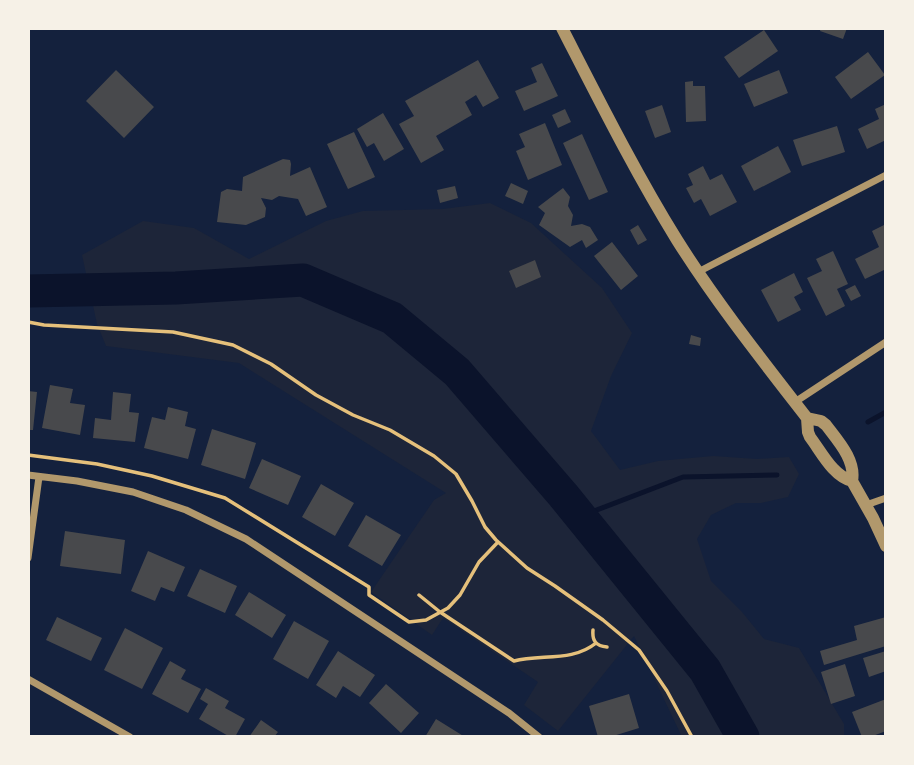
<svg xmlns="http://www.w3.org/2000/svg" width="914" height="765" font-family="'Crimson Pro',serif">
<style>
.green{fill:#1d2539}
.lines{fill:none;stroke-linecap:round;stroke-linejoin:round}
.stream{stroke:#0b132b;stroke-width:5}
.river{stroke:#0b132b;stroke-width:33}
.building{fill:#48494c}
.path{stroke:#e5c07b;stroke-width:3.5}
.minor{stroke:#b1986c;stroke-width:7}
.tertiary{stroke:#b1986c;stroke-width:12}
</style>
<rect width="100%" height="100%" fill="#14213d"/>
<path class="green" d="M490,203L531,223L602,288L632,333L611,376L591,431L620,470L658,461L713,456L757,459L789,457L799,474L788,497L761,503H736L711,515L697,539L711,581L742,612L764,639L799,648L844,724V737H682L634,636L558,731L524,705L538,682L443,618L432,635L371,592L434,500L446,493L239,363L106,346L97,324L82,255L143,221L194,228L249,259L326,221L363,211L443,209Z"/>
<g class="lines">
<path class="stream" d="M868,422L886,412
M581,516L683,477L777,475"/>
<path class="river" d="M28,291L176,288L303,280L392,318L457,372L563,495L705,670L743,737"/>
</g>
<path class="building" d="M821,28H847L843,39L820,31Z
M764,30L778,51L739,78L724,57Z
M868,52L885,75L851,99L835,77Z
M478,60L499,98L483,107L476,95L465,102L472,115L436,136L444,150L421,163L399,124L414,116L405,101Z
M542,63L558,96L524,111L515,91L537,82L531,68Z
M116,70L154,107L124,138L86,101Z
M779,70L788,93L754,107L744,84Z
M693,81V86H705L706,121L686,122L685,82Z
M886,104V140L867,149L858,129L879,119L875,109Z
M662,105L671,132L655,138L645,111Z
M565,109L571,122L558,128L552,115Z
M383,113L404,149L384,161L374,143L367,147L357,129Z
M545,123L562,165L528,180L516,151L525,147L519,134Z
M837,126L845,152L802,166L793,140Z
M354,132L375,177L348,189L327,144Z
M582,134L608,192L589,200L563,143Z
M778,146L791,172L754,191L741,166Z
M283,159L290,160L291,164L290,176L310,167L327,207L306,216L298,199L279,196L272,200L261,198L266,208L265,217L246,225L217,222L221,192L227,189L242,191L243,177Z
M703,166L710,180L722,174L737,202L710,216L701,199L694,203L686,188L693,185L688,174Z
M511,183L528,191L523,204L505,196Z
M455,186L458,198L440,203L437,190Z
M563,188L570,197L568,206L573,215L571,226L582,224L590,227L598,240L586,248L582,240L570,247L539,225L545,213L538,207Z
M638,225L647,240L638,245L630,230Z
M884,225L886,229V269L865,279L855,259L879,247L872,231Z
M612,242L638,276L621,290L594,256Z
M833,251L848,284L837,289L845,306L826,316L807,278L822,271L816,259Z
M535,260L541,277L516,288L509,271Z
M794,273L803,292L794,297L801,310L778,322L761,290Z
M855,285L861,296L851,301L845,290Z
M691,335L701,338L700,346L689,344Z
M50,385L73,389L70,403L85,405L80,435L42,428Z
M28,391L37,392L33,430H28Z
M113,392L131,394L129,412L139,413L135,442L93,438L95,418L111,420Z
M168,407L188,412L185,426L196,429L188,459L144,448L152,417L165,420Z
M212,429L256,443L245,479L201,465Z
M262,459L301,476L288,505L249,488Z
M321,484L354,503L335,536L302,517Z
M366,515L401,535L382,566L348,546Z
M65,531L125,540L121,574L60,566Z
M148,551L185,567L174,592L161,587L155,601L131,591Z
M200,569L237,586L225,613L187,596Z
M249,592L286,615L272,638L235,615Z
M57,617L102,638L91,661L46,640Z
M886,617V646L824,665L820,651L857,640L854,626Z
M294,621L329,641L308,679L273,659Z
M125,628L163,648L142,689L104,670Z
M338,651L375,675L360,697L343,686L336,698L316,685Z
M886,651V671L869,677L863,658Z
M170,661L186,670L181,679L201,689L188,713L152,694Z
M845,664L855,696L831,704L821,672Z
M386,684L419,713L401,733L369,703Z
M206,688L229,701L225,708L245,719L235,737H230L199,719L208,704L200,699Z
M629,694L639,728L610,737H598L589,706Z
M886,699V731L870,737H862L852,712Z
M436,719L465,737H425Z
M261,720L278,732L274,737H249Z"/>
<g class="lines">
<path class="path" d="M28,322L44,325L173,332L233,345L271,364L316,395L353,415L390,430L434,456L456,474L472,501L485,527L496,540L527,568L555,586L603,620L639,650L667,691L692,737
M28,455L97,464L152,476L225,498L369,587V595L409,622L426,620L448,608L460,595L479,562L498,542
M419,595L440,612L514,661C541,654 573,662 596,643
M593,630C592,641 596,646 607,647"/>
<path class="minor" d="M698,272L886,175
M795,402L886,342
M28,475L77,481L133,492L186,510L246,539L509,713L539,737
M866,505L886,498
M28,558L39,477
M28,679L130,737"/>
<path class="tertiary" d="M562,28C599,100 635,172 677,240C716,302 762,360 807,418L808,432L810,437C822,453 833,476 852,481
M807,418L821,421L826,425C838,441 856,460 852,481L873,518L886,546"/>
</g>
<rect width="914" height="765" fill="none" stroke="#f6f1e7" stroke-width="60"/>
</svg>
